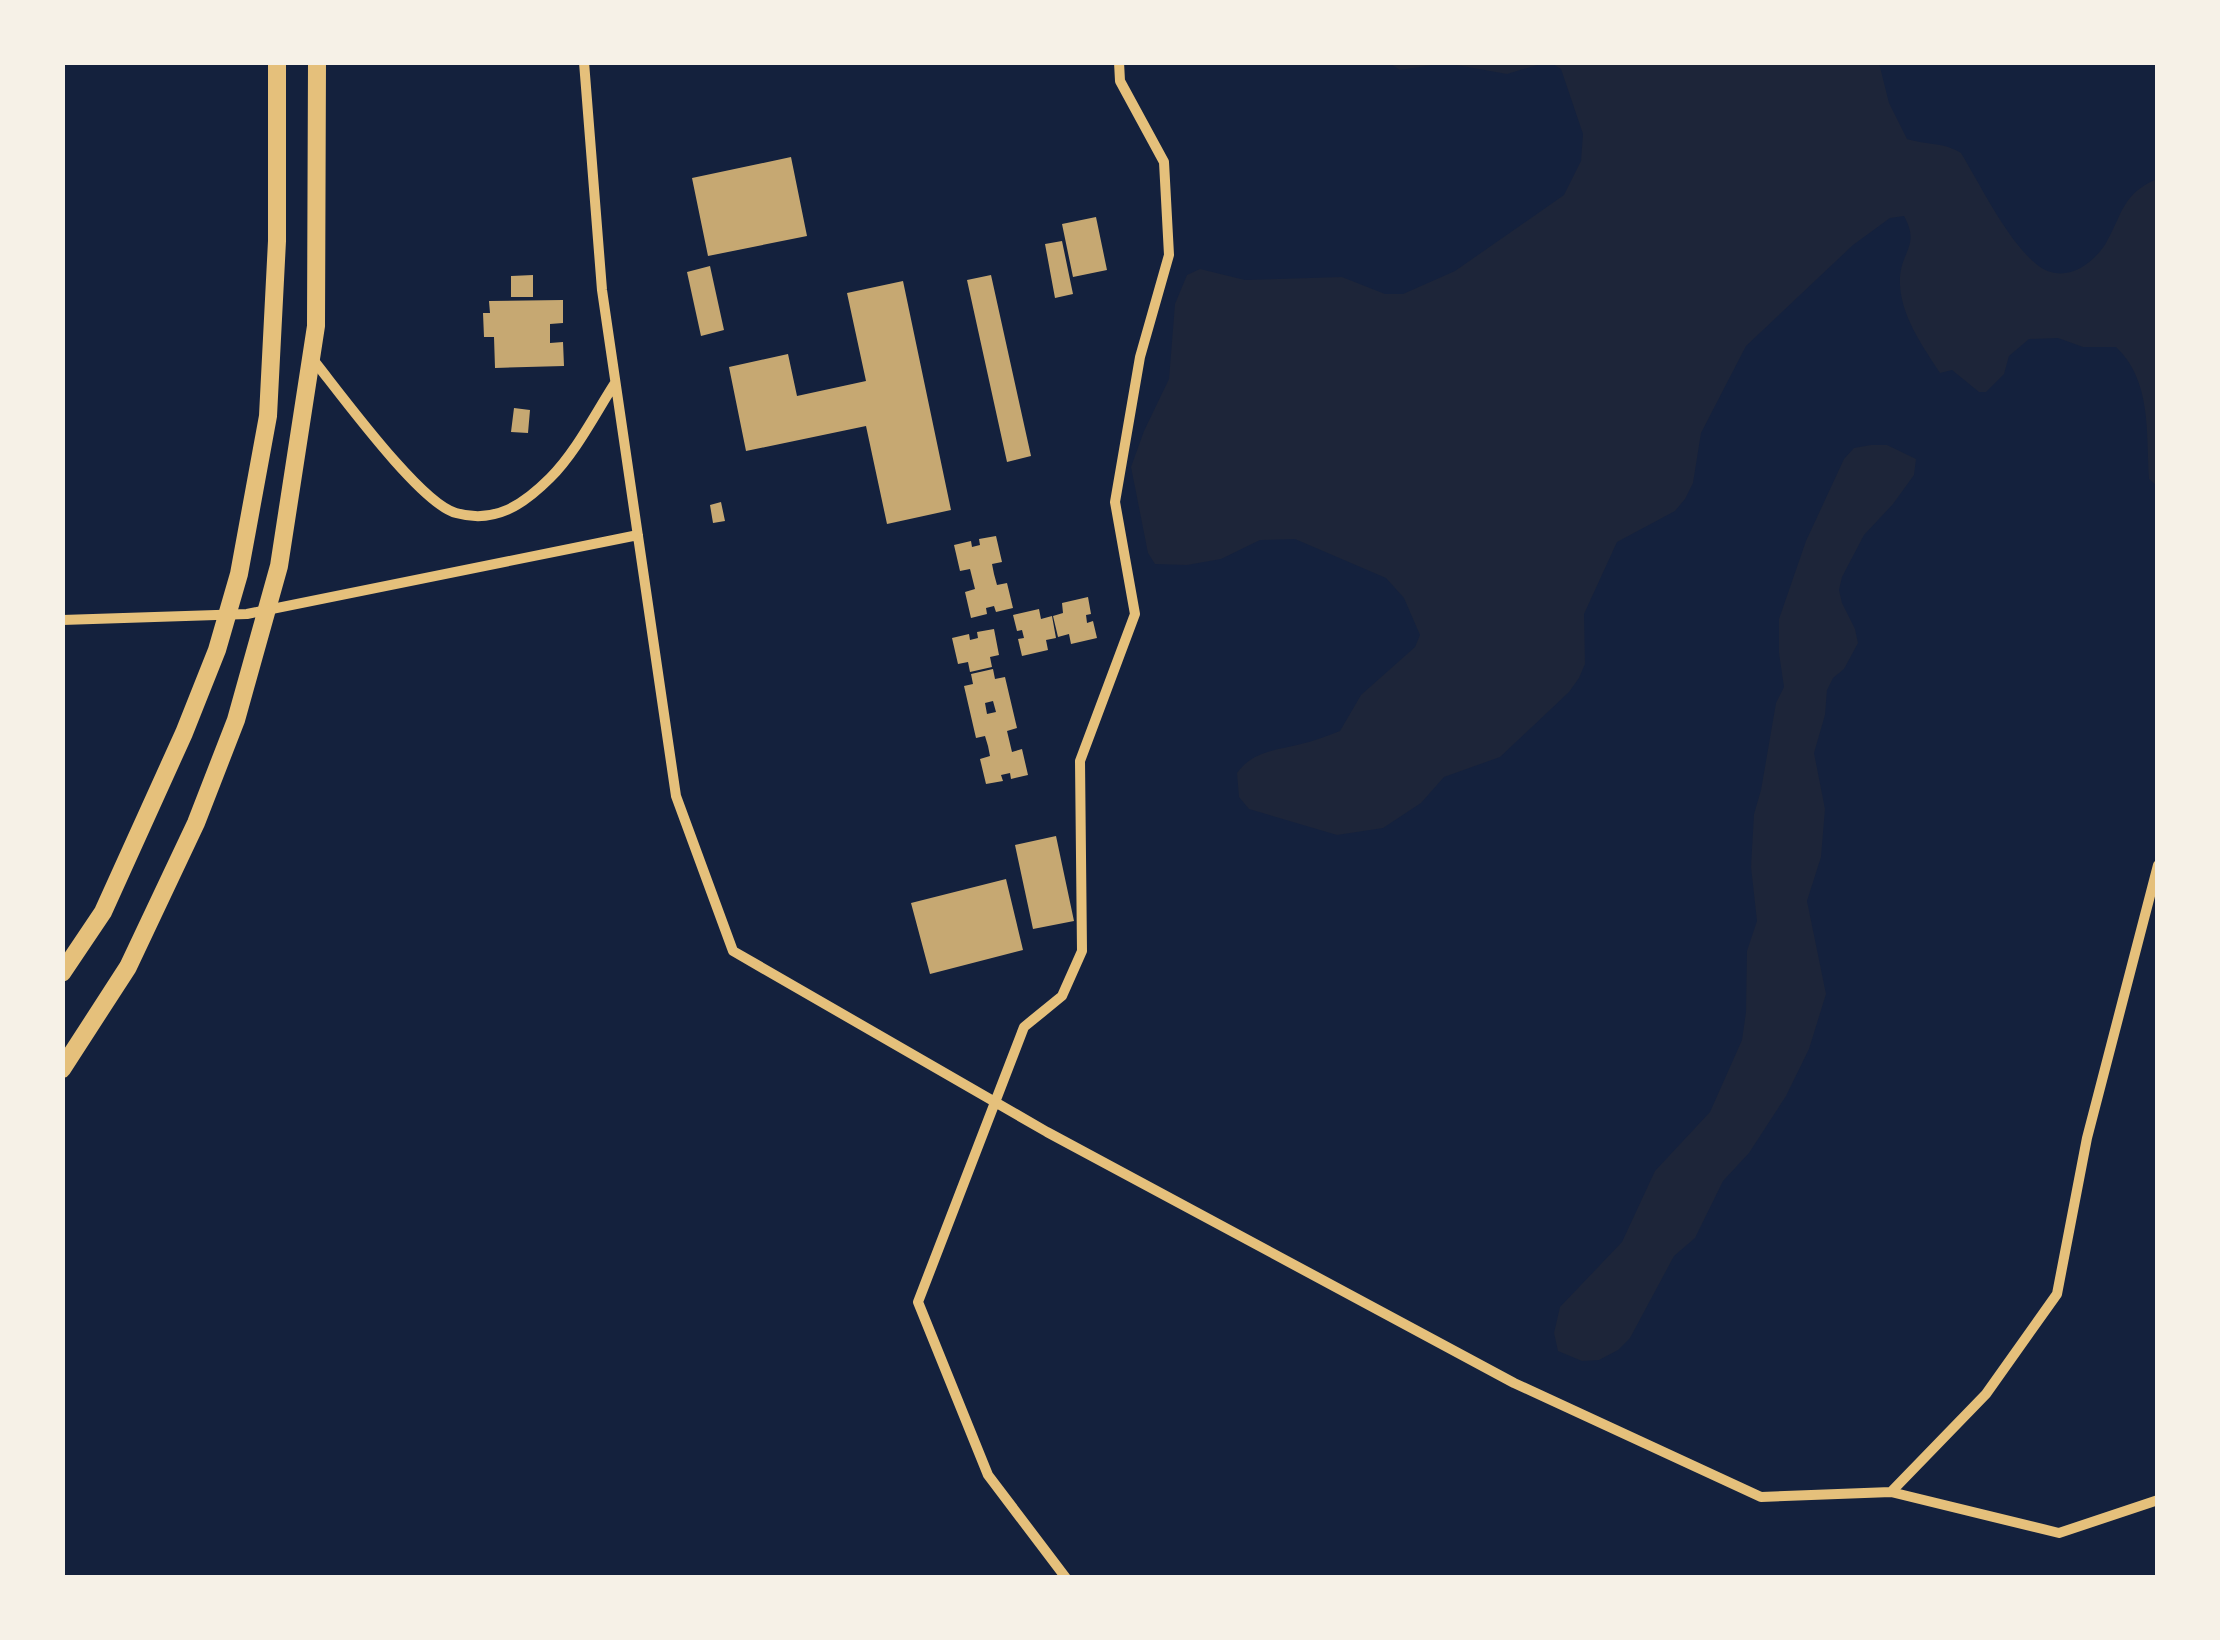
<svg xmlns="http://www.w3.org/2000/svg" width="2220" height="1640" font-family="'Archivo Narrow',sans-serif">
<style>
.green{fill:#1d2539}
.building{fill:#c6a872;fill-rule:evenodd}
.lines{fill:none;stroke-linecap:round;stroke-linejoin:round}
.minor{stroke:#e5c07b;stroke-width:10}
.trunk{stroke:#e5c07b;stroke-width:18}
</style>
<rect width="100%" height="100%" fill="#14213d"/>
<path class="green" d="M1389,63H1544L1507,74L1445,63L1400,70Z
M1551,63H1879L1889,103L1907,139C1926,145 1944,142 1961,153C1981,186 2006,238 2035,263C2061,286 2091,267 2106,243C2123,213 2122,194 2157,179V486L2149,479C2146,433 2152,381 2116,347H2083L2058,338L2029,339L2009,356L2004,374L1986,392H1979L1952,370L1940,373C1922,345 1898,312 1900,277C1902,250 1920,245 1904,216L1890,218L1853,245L1746,346L1701,433L1693,483L1685,499L1675,511L1617,542L1584,614L1585,664L1579,678L1569,692L1500,757L1444,777L1421,803L1383,828L1337,835L1249,809L1239,797L1237,773C1254,750 1275,751 1301,744C1314,741 1327,736 1340,731L1361,695L1415,647L1420,635L1404,598L1386,578L1295,539L1260,540L1221,559L1187,565L1155,564L1148,553L1131,467L1144,431L1169,379L1175,304L1187,275L1200,269L1245,280L1342,277L1385,294H1403L1455,271L1564,195L1581,161L1583,134L1561,69Z
M1871,445H1887L1916,459L1914,475L1893,504L1864,535L1842,577L1839,590L1842,603L1855,629L1858,643L1844,669L1833,678L1827,690L1825,715L1814,753L1825,809L1821,857L1807,901L1826,994L1809,1049L1786,1096L1749,1153L1723,1181L1695,1238L1674,1256L1630,1338L1618,1350L1599,1360L1582,1361L1558,1351L1554,1333L1560,1307L1622,1242L1655,1171L1710,1112L1742,1040L1746,1012L1747,951L1757,921L1751,867L1754,814L1761,790L1776,703L1784,687L1779,653V619L1806,541L1844,459L1854,448Z"/>
<path class="building" d="M791,157L807,236L708,256L692,178Z
M1096,217L1107,270L1073,277L1062,224Z
M1062,241L1073,294L1055,298L1045,244Z
M710,266L724,330L701,336L687,272Z
M533,275V297H511V276Z
M991,275L1031,456L1007,462L967,280Z
M903,281L951,510L887,524L866,426L746,451L729,367L788,354L797,396L866,381L847,293Z
M563,300V323L550,324V343L563,342L564,366L495,368L494,337H484L483,313H490L489,301Z
M514,408L530,410L528,433L511,432Z
M721,502L725,521L713,523L710,505Z
M996,536L1002,562L992,564L994,574L997,585L1007,583L1013,608L996,612L994,606L986,608L987,614L971,618L965,592L975,589L970,569L960,571L954,545L971,541L972,547L980,545L979,539Z
M1088,597L1091,614L1086,615L1087,623L1093,621L1097,638L1071,644L1069,634L1058,637L1053,616L1063,613L1062,603Z
M1039,609L1041,619L1052,616L1056,638L1046,640L1048,650L1022,656L1018,639L1024,638L1022,630L1017,631L1013,615Z
M994,629L999,655L990,657L992,667L970,672L968,662L958,664L952,638L969,634L970,640L978,638L977,632Z
M993,669L995,679L1005,677L1017,728L1007,731L1012,752L1022,749L1028,775L1011,779L1010,773L1001,775L1003,781L986,784L980,759L990,756L988,746L985,736L976,738L964,686L973,684L971,674ZM993,701L996,712L987,714L985,703Z
M1056,836L1074,921L1033,929L1015,845Z
M1006,879L1023,950L930,974L911,903Z"/>
<g class="lines">
<path class="minor" d="M584,62L602,290L676,796L733,951L1047,1132L1514,1383L1761,1497L1891,1492L1986,1394L2057,1294L2087,1138L2158,865
M311,357C337,389 420,504 456,513C495,524 523,505 550,478C576,452 595,414 615,383
M62,620L247,614L638,535
M1891,1492L2059,1533L2158,1500
M1066,1578L988,1475L918,1302L1024,1027L1062,996L1082,951L1080,761L1135,614L1115,502L1140,357L1169,255L1164,162L1120,81L1119,62"/>
<path class="trunk" d="M62,973L103,912L184,733L217,650L239,574L268,416L277,241V62
M62,1069L128,967L196,823L236,720L279,566L316,326L317,62"/>
</g>
<rect width="2220" height="1640" fill="none" stroke="#f6f1e7" stroke-width="130"/>
</svg>
